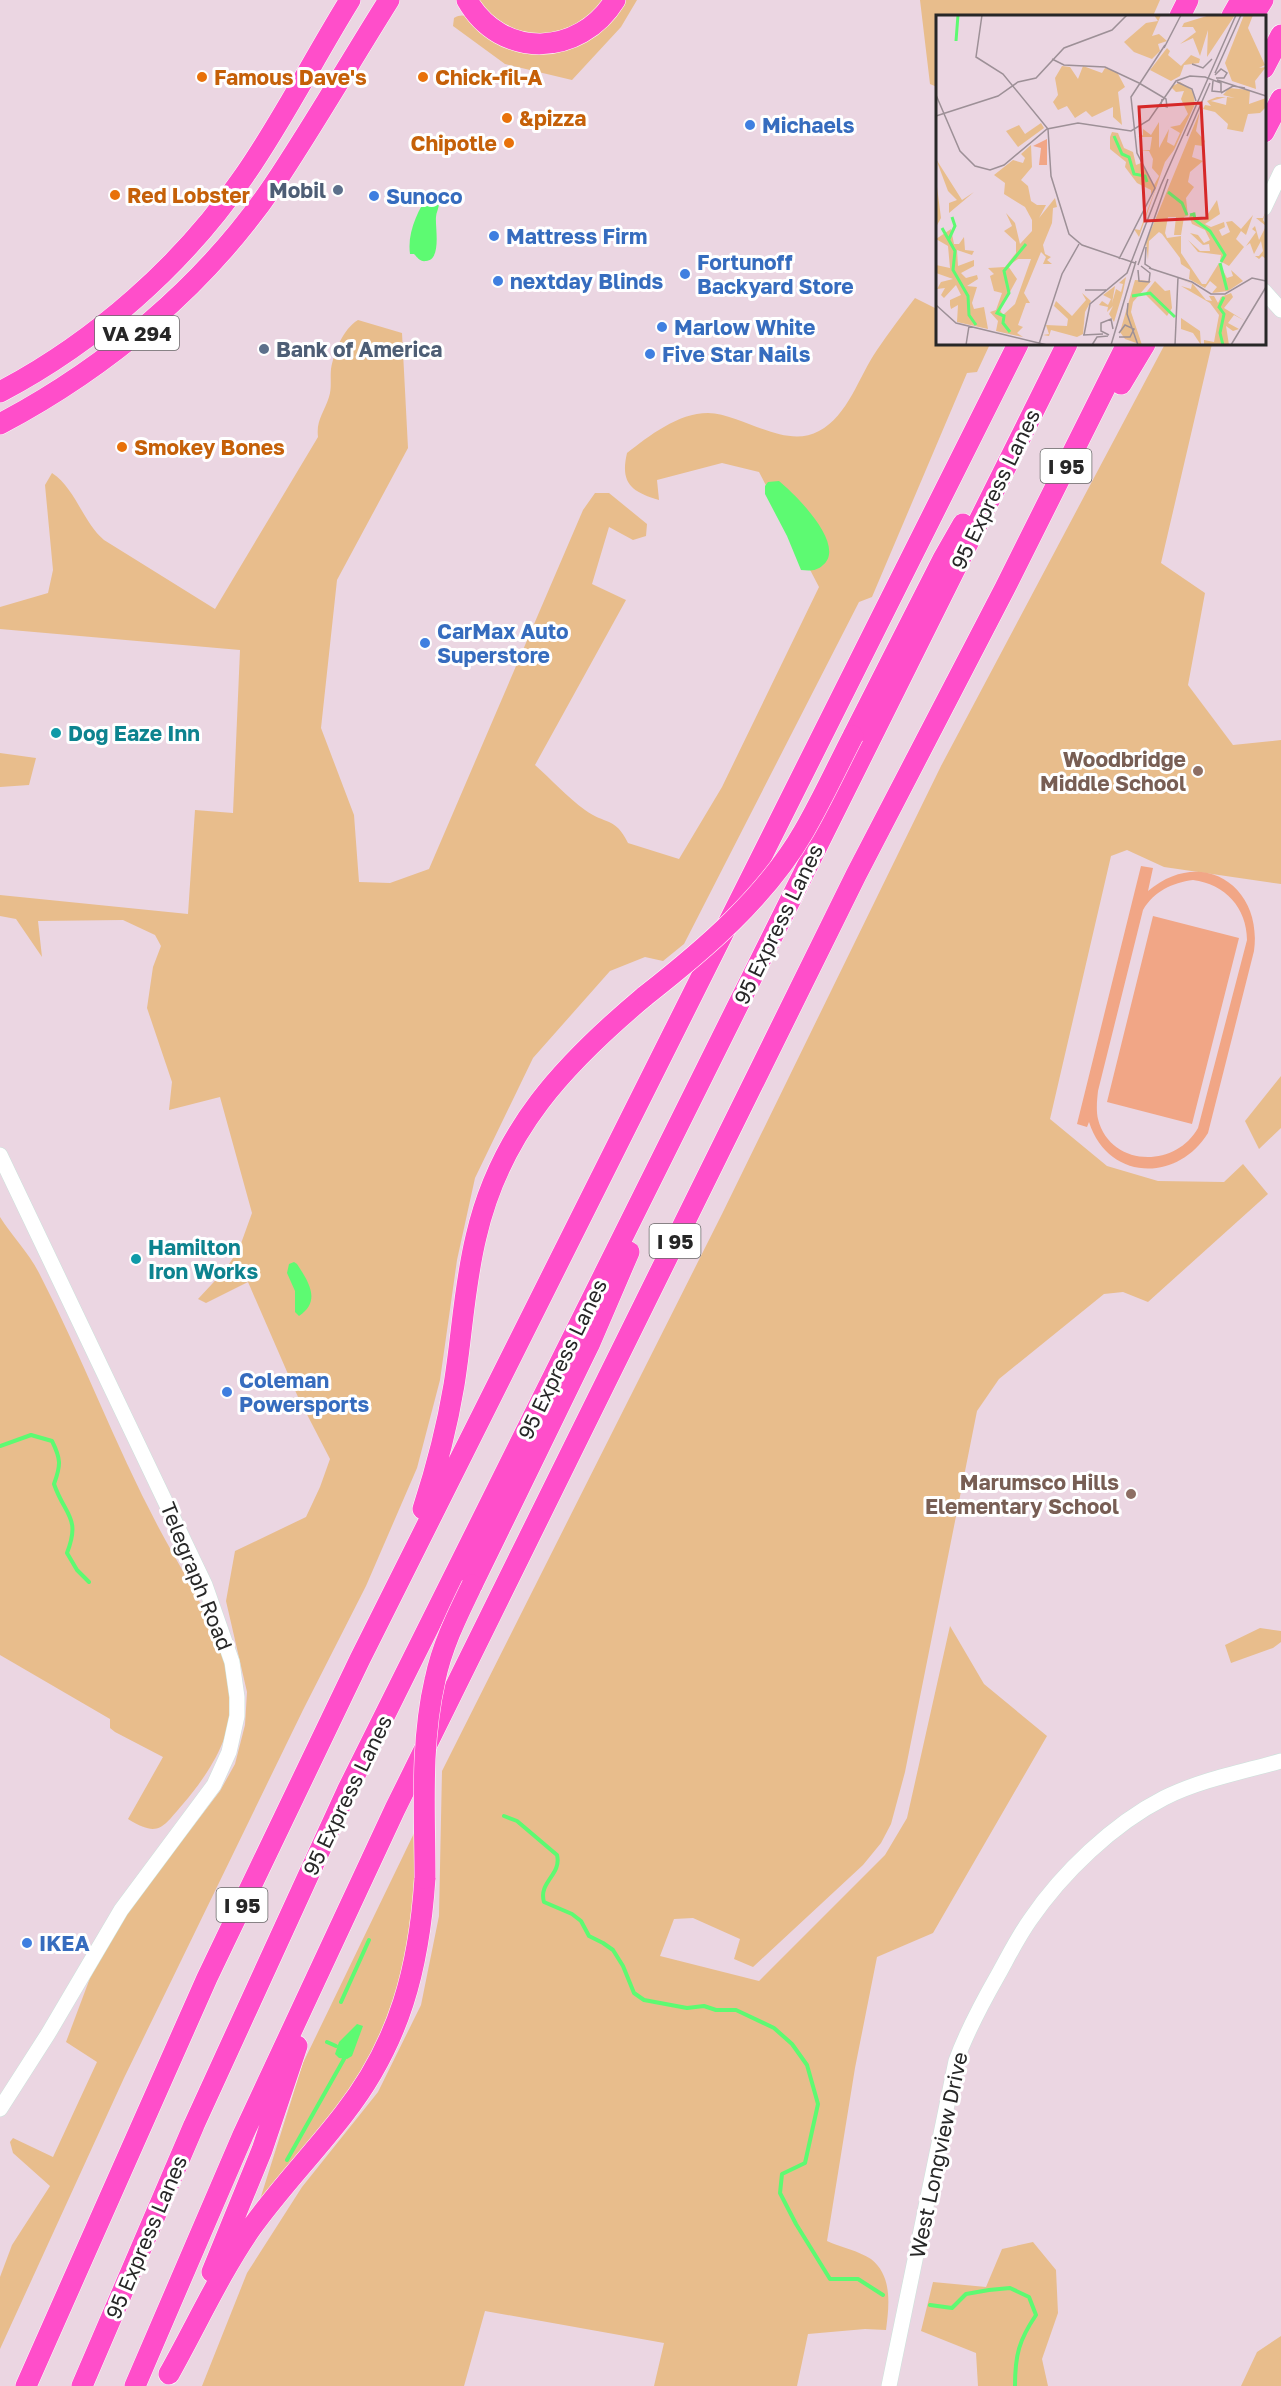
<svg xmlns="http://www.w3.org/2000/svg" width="1281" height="2386" font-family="'Golos Text',sans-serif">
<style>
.green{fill:#e8bd8c}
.pitch{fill:#f1a686;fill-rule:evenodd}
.water{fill:#5dfa72}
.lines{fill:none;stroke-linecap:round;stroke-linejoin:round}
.stream{stroke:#5dfa72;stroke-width:4}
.secondary-casing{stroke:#cbe2db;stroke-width:16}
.highway-casing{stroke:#fff;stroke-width:22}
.secondary{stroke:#fff;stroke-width:15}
.highway{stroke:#ff4eca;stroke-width:21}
.highway-bridge-casing{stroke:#fff;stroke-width:22;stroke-linecap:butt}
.highway-bridge{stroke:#ff4eca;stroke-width:21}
.food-dot{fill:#e8710a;stroke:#fff;stroke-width:2}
.shop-dot{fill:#3f7fe0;stroke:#fff;stroke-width:2}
.service-dot{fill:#5c6f8a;stroke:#fff;stroke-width:2}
.culture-dot{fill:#0f9aa8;stroke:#fff;stroke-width:2}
.education-dot{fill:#8d6e63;stroke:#fff;stroke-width:2}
.labels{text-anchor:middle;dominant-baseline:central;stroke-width:6;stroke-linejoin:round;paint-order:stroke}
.shield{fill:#fff;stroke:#686868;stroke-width:1.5}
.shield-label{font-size:20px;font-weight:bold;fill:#272727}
.food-label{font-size:21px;font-weight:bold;fill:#c56008;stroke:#fff;text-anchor:start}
.shop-label{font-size:21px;font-weight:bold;fill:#366cbe;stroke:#fff;text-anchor:start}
.service-label{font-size:21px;font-weight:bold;fill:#4e5e75;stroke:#fff;text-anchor:end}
.street-label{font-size:21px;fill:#272727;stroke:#fff}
.culture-label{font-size:21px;font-weight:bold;fill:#0d838f;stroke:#fff;text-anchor:start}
.education-label{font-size:21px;font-weight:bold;fill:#785e54;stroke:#fff;text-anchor:end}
.inset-river{fill:none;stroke:#5dfa72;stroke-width:3}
.inset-road{fill:none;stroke:#9d9097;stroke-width:1.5}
.view{fill:#d62828;fill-opacity:0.15;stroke:#d62828;stroke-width:3}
.inset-edge{fill:none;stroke:#272727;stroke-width:3}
</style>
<rect width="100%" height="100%" fill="#ebd6e2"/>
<path class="green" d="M473,0H605L597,12L558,36L516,33Z
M620,0H637L621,27L572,80L505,64L453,26L454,18C462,14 465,15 471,21L528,50Z
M920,0H1160L1153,16H938L937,87L930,84Z
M915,298L937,309L938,344H990L977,372L967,373L872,597L859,602L684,944L663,961L645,957L610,971L533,1058L475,1178L457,1260L440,1380L417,1468L366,1586L303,1710L124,2078L0,2349V2277L12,2245L50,2186L13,2153L10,2142L13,2138L53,2157L97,2062L66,2042L90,1978L129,1910L220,1791L235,1764L245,1725L247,1692L226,1601L235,1551L306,1517L320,1487L330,1459L298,1397L248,1282L206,1303L198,1299L225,1270L239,1249L252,1213L220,1097L169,1110L172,1082L147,1008L153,967L161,946L155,935L123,920L38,921L42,957L16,919L0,916V895L188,914L195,810L233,813L240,650L0,629V607L48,593L53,570L45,485L52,473C76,489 82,521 104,540L215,609L318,437C316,420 324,413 329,397C332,388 330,378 331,369C334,352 343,329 358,320L402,333L408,448L337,580L321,728L354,815L359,882L390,883L429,869L583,510L595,493H609L647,524L646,536L633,540L609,527L592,584L626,600L535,765C552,780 567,797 585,810C605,825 615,816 628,843L679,859L722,787L819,587L759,472L722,463L657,480L659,500C631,492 620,483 627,453C649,436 678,413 708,413C743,414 785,450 819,431C848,416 859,376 877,350C889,332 902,315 915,298Z
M1165,344H1212L1161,563L1205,593L1188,685L1233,745L1281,740V884L1164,867L1127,850L1111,856L1050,1119L1107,1166L1158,1181L1224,1182L1243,1164L1268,1194L1148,1302L1123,1292L1104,1294L999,1379L977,1411L905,1772L891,1824L881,1843L863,1865L753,1967L734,1959L740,1939L693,1918L674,1919L660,1956L759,1981L885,1855L907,1818L950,1626L984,1684L1047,1736L933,1933L877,1957L855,2068L827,2241C840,2247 859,2251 871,2259C893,2276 889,2307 886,2330L865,2329L808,2334L797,2386H654L664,2343L485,2311L464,2386H202L247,2273L302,2187L378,2092L421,2005L439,1916L442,1771L722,1214L941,766Z
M0,753L36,758L29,785L0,787Z
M1281,1076V1128L1259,1149L1245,1121Z
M0,1217C12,1236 29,1253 39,1273C83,1358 116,1448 161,1532C187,1580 229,1643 231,1699C233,1737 207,1776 183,1804C162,1828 159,1838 128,1819L163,1757L115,1732L110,1728V1719L0,1655Z
M1260,1628L1281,1631V1642L1273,1648L1231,1663L1225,1645Z
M418,1825L412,1948L392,2015L352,2092L258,2206L303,2063Z
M1033,2242L1056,2270L1058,2313L1042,2359L1048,2386H978L976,2353L921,2331L933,2282L986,2287L1002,2249Z
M1281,2336V2386H1241L1257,2352Z"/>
<path class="pitch" d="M1141,866L1153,868L1148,891C1201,846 1263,885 1254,951L1208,1133C1177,1183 1108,1181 1089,1122L1087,1127L1077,1124ZM1193,880C1225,884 1247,908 1247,940L1198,1128C1175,1169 1110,1167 1098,1119C1096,1110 1097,1100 1098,1091L1143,910C1154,891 1172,883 1193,880Z
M1153,916L1239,938L1192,1124L1107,1102Z"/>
<path class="water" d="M429,193C433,195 438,197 439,203C439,208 436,213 436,217C435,227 442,260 426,261C420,262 418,258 414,254H410C407,232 418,211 429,193Z
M779,481C795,494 847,545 823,565C817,571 810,571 801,570L787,536L765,494V486L768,482Z
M294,1262L297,1264C308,1281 322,1301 299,1316L295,1312V1291L287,1273L289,1264Z
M357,2024L363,2026L352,2056L347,2059L339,2058L335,2054L339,2042Z"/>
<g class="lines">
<path class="stream" d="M0,1446L31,1435L52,1441C61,1459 61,1465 54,1484C65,1516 81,1517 67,1553L77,1570L89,1582
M504,1816L517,1821L557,1855C562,1875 538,1882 544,1902L572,1914L581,1921L589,1936L603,1943L613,1950L623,1966L634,1993L644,2000L687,2008L704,2006L716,2010H736L774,2028L792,2044L807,2065L818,2104L805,2163L782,2174L780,2193L796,2224L830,2279H858L883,2295
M341,2002L369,1940
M327,2042L336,2046
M287,2160L344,2059
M930,2305L952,2308L966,2294L989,2290L1010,2288L1029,2297L1036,2315C1019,2340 1015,2355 1015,2386"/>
<defs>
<path id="secondary" d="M1264,208L1281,172
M1264,291L1281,310
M0,1155L205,1585L232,1662L237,1697V1716L229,1752L214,1785L121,1910L48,2034L0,2109
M889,2386L956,2061C967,2031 982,2003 998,1975C1008,1957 1018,1937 1030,1920C1062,1873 1113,1824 1164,1798C1200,1780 1242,1772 1281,1761"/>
<path id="highway" d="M467,0C501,60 580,57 615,0
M1180,16L1188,0
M1232,16L1241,0
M1253,16L1263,0
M1264,68L1281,35
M1264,132L1281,99
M1121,384L1145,344
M0,392C95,342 183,265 244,176C283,120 314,58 350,0
M0,424C106,368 205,286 273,186C313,126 350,62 389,0
M853,736L943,559L963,524
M423,1509C436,1469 447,1427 454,1385C462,1336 464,1286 476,1237C500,1131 565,1063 645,996
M472,1585L589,1345L629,1252
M212,2272L262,2150L297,2046
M169,2374C196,2326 221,2271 252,2227C280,2188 314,2153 344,2114C400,2042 419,1968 425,1878
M26,2386L207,1978L360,1659L1018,344
M82,2386L194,2125L347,1791L1067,344
M135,2386L243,2135L395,1809L856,875L1005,588L1127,344"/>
</defs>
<use href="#secondary" class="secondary-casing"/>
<use href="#highway" class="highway-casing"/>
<use href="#secondary" class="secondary"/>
<use href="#highway" class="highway"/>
<defs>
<path id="highway-bridge" d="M645,996C705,949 766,897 804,831C822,800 837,767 853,736
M425,1878C425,1813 420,1744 435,1680C442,1646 457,1616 472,1585"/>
</defs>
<use href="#highway-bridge" class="highway-bridge-casing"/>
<use href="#highway-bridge" class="highway-bridge"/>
</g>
<g class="food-dot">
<circle cx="202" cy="77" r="6"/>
<circle cx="423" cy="77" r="6"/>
<circle cx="507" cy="118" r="6"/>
<circle cx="509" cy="143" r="6"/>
<circle cx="115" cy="195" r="6"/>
<circle cx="122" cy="447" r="6"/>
</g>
<g class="shop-dot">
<circle cx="750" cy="125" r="6"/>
<circle cx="374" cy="196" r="6"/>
<circle cx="494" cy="236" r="6"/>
<circle cx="685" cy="274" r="6"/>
<circle cx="498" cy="281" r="6"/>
<circle cx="662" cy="327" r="6"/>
<circle cx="650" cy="354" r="6"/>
<circle cx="425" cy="643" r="6"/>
<circle cx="227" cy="1392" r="6"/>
<circle cx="27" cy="1943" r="6"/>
</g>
<g class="service-dot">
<circle cx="338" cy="190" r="6"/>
<circle cx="264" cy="349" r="6"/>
</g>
<g class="culture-dot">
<circle cx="56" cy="733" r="6"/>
<circle cx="136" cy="1259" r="6"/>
</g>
<g class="education-dot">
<circle cx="1198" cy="771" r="6"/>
<circle cx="1131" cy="1494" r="6"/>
</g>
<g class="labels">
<g class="shield">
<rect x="95" y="316" width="84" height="34" rx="4.5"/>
<rect x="1040.5" y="449" width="51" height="34" rx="4.5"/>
<rect x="649.5" y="1224" width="51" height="34" rx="4.5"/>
<rect x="216.5" y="1888" width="51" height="34" rx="4.5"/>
</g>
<g class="shield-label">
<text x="137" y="333">VA 294</text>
<text x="1066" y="466">I 95</text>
<text x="675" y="1241">I 95</text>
<text x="242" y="1905">I 95</text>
</g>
<g class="food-label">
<text x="214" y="77">Famous Dave's</text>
<text x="435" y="77">Chick-fil-A</text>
<text x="519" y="118">&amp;pizza</text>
<text x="497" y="143" text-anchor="end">Chipotle</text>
<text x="127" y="195">Red Lobster</text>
<text x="134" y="447">Smokey Bones</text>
</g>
<g class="shop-label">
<text x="762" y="125">Michaels</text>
<text x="386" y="196">Sunoco</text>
<text x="506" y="236">Mattress Firm</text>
<text x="697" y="262">Fortunoff<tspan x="697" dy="24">Backyard Store</tspan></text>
<text x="510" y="281">nextday Blinds</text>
<text x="674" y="327">Marlow White</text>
<text x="662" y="354">Five Star Nails</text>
<text x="437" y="631">CarMax Auto<tspan x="437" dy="24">Superstore</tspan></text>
<text x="239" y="1380">Coleman<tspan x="239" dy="24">Powersports</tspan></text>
<text x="39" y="1943">IKEA</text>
</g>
<g class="service-label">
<text x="326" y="190">Mobil</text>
<text x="276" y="349" text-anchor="start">Bank of America</text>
</g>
<g class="street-label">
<text transform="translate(995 489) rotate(-64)">95 Express Lanes</text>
<text transform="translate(778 924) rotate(-64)">95 Express Lanes</text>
<text transform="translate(562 1359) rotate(-64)">95 Express Lanes</text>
<text transform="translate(197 1576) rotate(68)">Telegraph Road</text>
<text transform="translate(347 1795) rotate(-64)">95 Express Lanes</text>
<text transform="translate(938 2155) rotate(-78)">West Longview Drive</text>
<text transform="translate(146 2237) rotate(-67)">95 Express Lanes</text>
</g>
<g class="culture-label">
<text x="68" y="733">Dog Eaze Inn</text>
<text x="148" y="1247">Hamilton<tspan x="148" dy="24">Iron Works</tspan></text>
</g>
<g class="education-label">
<text x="1186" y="759">Woodbridge<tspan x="1186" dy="24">Middle School</tspan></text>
<text x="1119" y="1482">Marumsco Hills<tspan x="1119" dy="24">Elementary School</tspan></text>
</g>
</g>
<g transform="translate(936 15)">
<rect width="330" height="330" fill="#ebd6e2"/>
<path d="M218,0H225L216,21L223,19L231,26L222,29L224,36L216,44L198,37L188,27L210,8L222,6ZM274,0H299L271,42L272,15L264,41L257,23L244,29L260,17L257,12H246L248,8ZM308,0H317L312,13L329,50L323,53L330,52L319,66L320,74L296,66L289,48ZM231,33L234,36L232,40L245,51L255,40L264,44L263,48L248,50L244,61L235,66L214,55ZM126,51L134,52L142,64L147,51L166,58L169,53L181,57L189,72L182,77L186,110L177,102V92L156,102L150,96L139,103L131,91L122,95L117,87L122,80L119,63ZM244,67L257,76L259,89L238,135L229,147L203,222L198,214L204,215L219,175L215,179V175L201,168L189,152L190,147L174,134V122L176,117L182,118L188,133L197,137L200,150L205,148L218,170L223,161L216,153L217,144L213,136L204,135H214L216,122H202L207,120V114L215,120L223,107V133L233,114L231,127L238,131L244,118L234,112L244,110L252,99L245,84L248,76L240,77L235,72ZM293,73L314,75L313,89L330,83V92L324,98L312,99L307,117L291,114L292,109L279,97L267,94L269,90L275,91L271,86L281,82H290L275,86L290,90L291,82L299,83L287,80ZM264,96L260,116L269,126L267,131L259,130L256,142L267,146L254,157L252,167L258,172L250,183L252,201L248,202L245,220H238L240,202H232L229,218L231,223L245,221V238L266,269H270L283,248L291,263L297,261L295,255L307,266L292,276L276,278L281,272L274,266L269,273L253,264L254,255L245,249L244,243L226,219L223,217L213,226L212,245L210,227ZM105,108L108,113L82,132L70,116L83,110L89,119ZM95,130L96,152L85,165L92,171L95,186L101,190H110L103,203L119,183L121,192L117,193L116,208L107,230L109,239L115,242L111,245L116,249H107L110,242L105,237L88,278L94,288H90L82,310L87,312L81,318L87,322L60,316L62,306L54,297L60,295L66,278L58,276L54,261L58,259L52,253L69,252L80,238V227L68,216L76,211L70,198L79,208L84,229L96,216V205L89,192L68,179L69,168L58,160L77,145L87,148L89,143L85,139ZM95,244L79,289L67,300L64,295L81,264L72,251L82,244ZM0,144L26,185L38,177L13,198V188L21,185L12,176ZM0,164L5,203L0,212ZM281,185L284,199L269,209L275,212L288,207L289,212L283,215L286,221L294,217L290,207L296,206L305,214L317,200L310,220L305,216L300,224L308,232L293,251L284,246L285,240L262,237L252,225L264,236H274L273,229L267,230L254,218L262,220L268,228L274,225L269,215L256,209L253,201L258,197L260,204L268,205ZM330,196L327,205L330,209V244L326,241L323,244L319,241H323L327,236L325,226L318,239L314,228L310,231L320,217L316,214L319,211L323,225L330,211L320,203H327ZM15,214L18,229H23L28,222L29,235L38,236L36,240L21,235L22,251L38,245V251L25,258L30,263L41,260L42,264L31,271L41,272L36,288L38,294L48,292L52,314L21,307L22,290L15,294L14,290V285L25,280L20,270L8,283L5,280L9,273L1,274L5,267L17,264L0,258V250L14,253L12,231L0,224ZM190,262L187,277L178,307L173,299L177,291L171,297L172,292L163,290L166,286L172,290L175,284L167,280L179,271L176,288L180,274L185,277L187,269L183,268ZM244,264L257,269L270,285L276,286L273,281H278L282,288L285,282L295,278L297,282L288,293L309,306L298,300L292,308L303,314L297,316L290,311L293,330H268V325L278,327L283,300L274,288L245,271L255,274L256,269ZM199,265L215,266L197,287L195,297L206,330L189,324L184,317ZM219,266L229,276L234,275L236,293L231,301L209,279ZM146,278L155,286L149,297L147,319L141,322L115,315L113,321L107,320L113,319L110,310L131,311L132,304L118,291L120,286L136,301L150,285ZM245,303L264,316L265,330L257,318L245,314Z" fill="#e8bd8c" fill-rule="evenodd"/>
<path d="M111,124V150H103L105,133L97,131Z" fill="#f1a686"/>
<path class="inset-river" d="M20,26L22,0M178,121L186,139L193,142L198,159L209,161L211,167M232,177L246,188L251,200M254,200L258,199L259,205L274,216L289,240L285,247M6,213L19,236L17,255L32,281L33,300L40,310M13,224L19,211L16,202M284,248L291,275M196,281L214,278L239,302M74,317L67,308L68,301L61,298L73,278L68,256L90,229M287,330L284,318L288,299L283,292L288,282"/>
<path class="inset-road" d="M46,0L40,42L67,59L112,114L115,161L133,219L146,230L199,248M228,33L245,0M116,44L128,50L169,52L203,68M256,49L267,53L276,44M279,58L305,0M279,60L285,54L291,58L288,63H280M281,65L330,81M241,67L256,74L260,86M203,68L230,84L231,92L225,90L226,84M285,78L297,71L309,73M0,80L24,136L39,151L54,155L68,150L111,114L142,108L195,116L213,105L240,66L254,61L269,62L285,68V77L276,76L277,66M0,101L62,81L82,67L100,63L128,33L176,15L191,0M251,121L274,68M210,232L209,249L215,253M183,244L219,173L201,138L195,82L229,30M202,250L232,164M213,253L256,267L275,279H289L316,263L330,266M202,255L203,266L213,267L214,258L205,251M149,275H170M192,288L191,299L202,330M0,290L20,308L111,330M183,318L189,310L198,314L194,322H183M147,320L167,319M148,320L154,289L191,258L225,170L300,0M173,320L165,316V308L175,304L177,314M103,329L126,259L143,229M30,330L33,311M156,330L161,322L172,321M175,330L200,246M239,330L242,262M295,330L330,272"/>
<path class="view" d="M265,88L271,203L209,206L203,92Z"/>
<rect width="330" height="330" class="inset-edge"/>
</g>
</svg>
